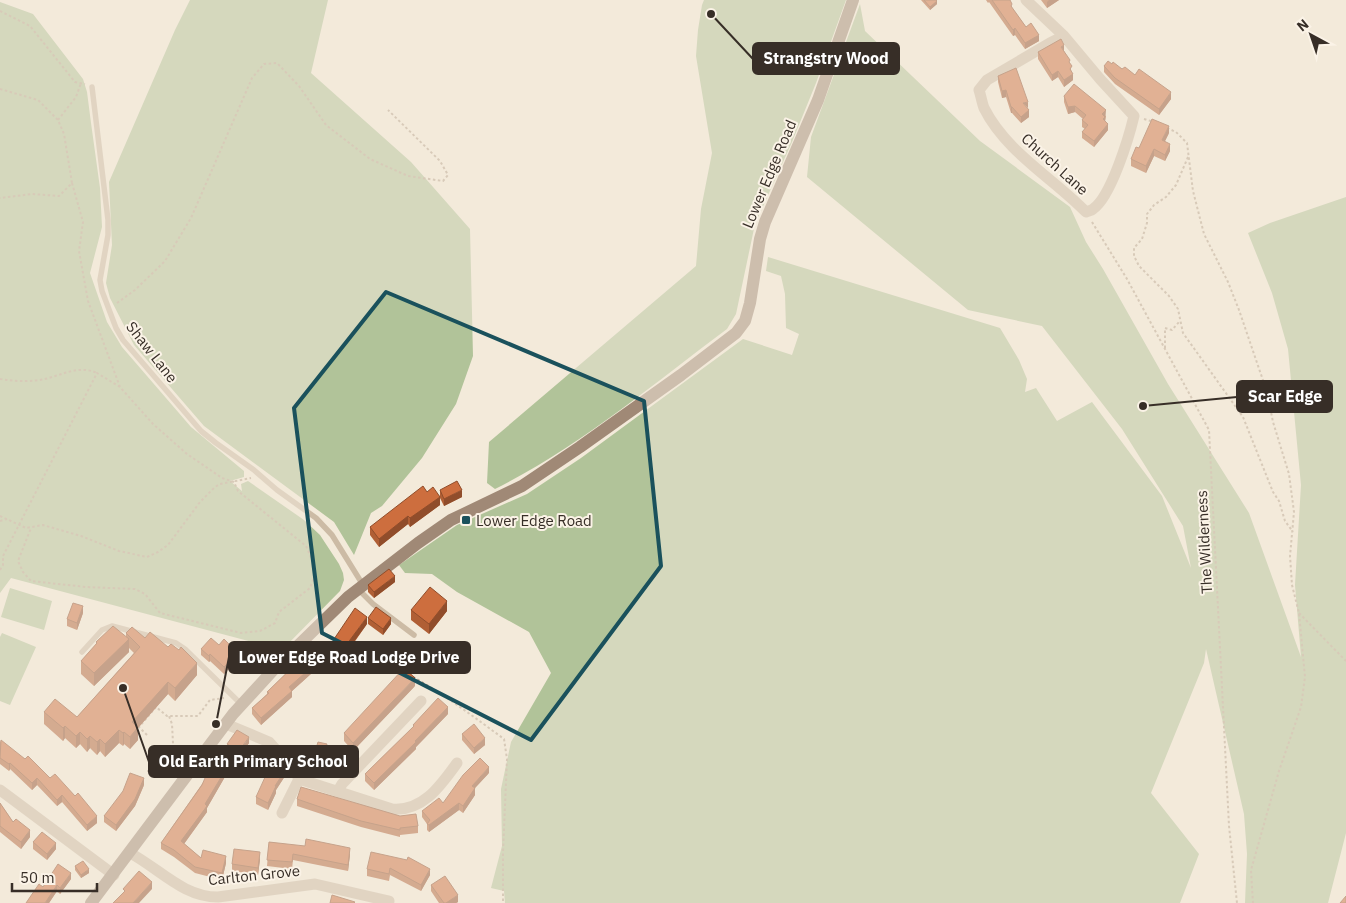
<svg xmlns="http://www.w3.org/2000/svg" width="1346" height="903" font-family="'IBM Plex Sans',sans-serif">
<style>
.green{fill:#b1c399}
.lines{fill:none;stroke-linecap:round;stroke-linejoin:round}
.path{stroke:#b8a58f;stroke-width:2;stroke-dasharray:2.5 2.5;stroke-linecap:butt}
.lane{stroke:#ccbba5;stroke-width:5.5}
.street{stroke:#ccbba5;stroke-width:11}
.secondary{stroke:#a08976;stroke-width:12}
.wall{fill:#b05f35}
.shaded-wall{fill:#904d2b}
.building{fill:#cd6e3e;stroke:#904d2b}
.marked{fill:none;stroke:#1a515c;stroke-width:4;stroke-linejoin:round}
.poi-dot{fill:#1a515c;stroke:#fbf3e7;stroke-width:2}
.labels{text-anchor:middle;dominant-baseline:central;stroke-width:4;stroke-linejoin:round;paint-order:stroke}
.street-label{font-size:15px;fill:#372e27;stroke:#fbf3e7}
.poi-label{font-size:15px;fill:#372e27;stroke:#fbf3e7;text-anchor:start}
.leader{fill:none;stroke:#372e27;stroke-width:2}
.callout-dot{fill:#372e27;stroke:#fbf3e7;stroke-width:2}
.callout{fill:#372e27;stroke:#372e27;stroke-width:2}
.callout-label{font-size:16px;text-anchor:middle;font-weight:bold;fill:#fff}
</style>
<rect width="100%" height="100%" fill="#f3eada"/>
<path class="green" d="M190,0H328L311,73L411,162L470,229L473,356L456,404L422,458L382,506L371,513L354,555L334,522L204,426L134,345L110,298L106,283L112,245L109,182L175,30Z
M704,0H846L816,83L792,142L755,224L736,314L727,329C652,385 579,447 495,489L487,483L489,442L696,266L701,209L712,153L696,56L698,30L702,5Z
M0,2L33,14L83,79L87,92L91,123L100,188L102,227L90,273L107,322L122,347L191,427L244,471V477L230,481L242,491L241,484L248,481L304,520L320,535L339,564L343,573L344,580L340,591L282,650L11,578L0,593Z
M860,4L865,31L912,76L980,141L1070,207L1086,242L1103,269L1168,384L1249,513L1301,657L1295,585L1301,485L1288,349L1272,293L1248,233L1270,223L1346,197V833L1328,903H1245L1247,854L1244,814L1206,649L1204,663L1151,793L1199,854L1180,903H505L504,891L491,888L502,846L501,789L511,742L551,673L529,632L457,592L432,574L405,573L399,565L457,525L527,494L581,458L743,339L792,355L799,334L786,328L785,294L781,276L766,271L768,257L1000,328L1019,360L1027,379L1025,392L1036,388L1057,421L1092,402L1162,496L1191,568L1183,526L1122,429L1042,326L968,310L807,177L811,137Z
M10,588L52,601L44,630L1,617Z
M2,633L36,647L10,705L0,701V637Z"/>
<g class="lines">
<path class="path" d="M0,11L30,26L75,82L85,84
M0,89L38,100L58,120L64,134L72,183L59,196L32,194L0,198
M1144,119L1154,122
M58,120L76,97L81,83
M1167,128L1176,132L1187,143L1193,191L1204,234L1228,282L1239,310L1267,392L1273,422L1289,474L1294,512L1290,556L1292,585L1299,613L1305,677L1301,707L1279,771L1251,870L1253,903
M1188,157L1176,185L1166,197L1154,205L1147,214V223L1142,239L1134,248V256L1139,266L1169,296L1178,309L1183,333L1243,417L1273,492L1279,501L1285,521L1293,532
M72,183L83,222L79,251L88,301L120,387
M1092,222L1127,279L1209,430L1229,826L1237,903
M117,303L135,290L165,261L191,218L252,78L264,64L277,63L299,86L326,125L370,159L408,176L443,181L448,175L440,161L388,110
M1165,348V328L1172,330L1179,322
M0,379C13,381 26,382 40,380C59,377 77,364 97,373
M0,516L26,528L43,525L81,536L119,551L147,557L158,552L168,545L200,502L215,487L220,484L251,478
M0,521L7,519
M0,570L3,565V556L97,373L120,387L153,424L187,454L222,478L234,482L238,491L306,546L313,562L315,575L310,588L279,612L275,623L260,631L241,633L160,613L145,594L135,589L86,587L31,581L23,572L18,561L31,528
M1299,613L1346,661
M352,643L379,660L402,672
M413,677C445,695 474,717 504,739L507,759L503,852V903
M147,735L139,727L156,707L167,716H198L210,700L224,698
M147,771L174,772
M169,772L174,762L172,724L169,716"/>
<path class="lane" d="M92,87L108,220V235L100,280L102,291L116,328L123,340L201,431L216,443L254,470L277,490L316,518L332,535L363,585
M358,589L373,604L414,635
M82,652L102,630L112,626L176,643L185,649L242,705"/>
<path class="street" d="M1026,0L1064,36L1100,79L1134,116C1129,137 1111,197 1093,209C1091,211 1088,211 1086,212C1053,178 1006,152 984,108C982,103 981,96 979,90L987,80L1050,43L1064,36
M226,724L269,742L295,771L299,779L392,809C423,812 441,785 457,763
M0,790L114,875
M338,791L342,784L421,701
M282,813L299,779
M130,853C160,869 183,897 218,897L315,884L389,901L388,903"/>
<path class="secondary" d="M91,903L233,714L276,667L348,597L418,543L451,520L522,486L580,447L681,375L736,333L745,321L750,303L760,239L765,222L818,100L853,0"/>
</g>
<path class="wall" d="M921,0H936L937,4L930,10Z
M986,0H1010L1012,8L1026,27L1039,41L1025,49L1015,35L1013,36L989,2L988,3Z
M1041,0H1059L1047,8Z
M1064,51L1070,65L1073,80L1064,87L1058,77L1052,81L1038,59V52Z
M1104,66L1122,69L1135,75L1171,99L1159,115L1115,84L1104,72Z
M998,76L1027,108L1029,117L1021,123L1012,113H1011L1006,97L1002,98L998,82Z
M1064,96L1106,116L1105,121L1108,130L1094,147L1082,138V132L1085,129L1082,127V120L1083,119L1075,112L1068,114L1064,102Z
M1169,133L1165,141L1170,151L1165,161L1154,156L1146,173L1131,166V159L1139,148Z
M440,490L462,497L444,506L440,498V505L410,527L408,524L379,547L370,535V527L427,492L440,496Z
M395,582L374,598L368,592V585Z
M411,610L447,611L429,634L411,620Z
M83,613L77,630L67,626V619Z
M368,618L391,624L383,635L368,624Z
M367,624L351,647L352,654L343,666L328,655V648Z
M126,633L145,638L197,675L175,701L168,694L138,728V740L130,749L124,744L123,746L119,743L105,757L100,751L97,755L90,748L87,752L80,744L76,748L65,738L63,741L44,724V712L77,717L134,653L129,648V652L94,686L81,674V661L96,645V642L126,637Z
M219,645L238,659L224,674L210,661L209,662L201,655V649Z
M299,658L322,664L292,691V697L261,725L252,714V708L267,694V692L299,661Z
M415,686L353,751L344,741V733Z
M448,714L416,747V749L374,790L365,781V774L413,727V725Z
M462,734L485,745L474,754L462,740Z
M0,741L97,823L87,831L62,802L57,806L37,785L32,790L10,769L9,771L0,764Z
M249,743L238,759V763L227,777L226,775L207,808V812L184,844L201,858L226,863L222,880L195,873L174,857L161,849V843L227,748V744Z
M327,751L322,768L313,765V758Z
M287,773L276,790V793L268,810L256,804V797Z
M489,773L475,788V795L463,813L459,810L429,832L427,830V824L422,817V811L443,803Z
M144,785L135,806L116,831L104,822V816Z
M297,799L418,826V833L400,835V837L361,827L297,806Z
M0,803L13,822L30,837L21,849L0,832Z
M33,842L56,849L47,860L33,849Z
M269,842L350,854L348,871L293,860L292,869L267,866Z
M260,859L258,875L232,871V864Z
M407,860L430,875L421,891L390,875L389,881L367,876V869Z
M75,866L89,873L81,878L75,870Z
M71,879L60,894L57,891L49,903L43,887Z
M431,885L458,902L456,903H439L431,891Z"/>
<path class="shaded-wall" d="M1049,0H1059L1047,8V2Z
M937,1V4L930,10V7Z
M1015,28V35L1013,36V30Z
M1039,35V41L1025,49V43Z
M1064,45V51L1061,47Z
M1058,71V77L1052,81V75Z
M1073,74V80L1064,87V80Z
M1006,90V97L1002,98V91Z
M1171,92V99L1159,115V109Z
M1028,102V108L1023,103Z
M1075,106V112L1068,114V107Z
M1011,107H1012V113H1011Z
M1029,110V117L1021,123V117Z
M1106,110L1105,123L1103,126L1102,114Z
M1108,124V130L1094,147V141Z
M1169,126V133L1162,147V140Z
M1170,144V151L1165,161V155Z
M1154,149V156L1146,173V166Z
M462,490V497L444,506V499Z
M440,497V505L410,527V518Z
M408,516V524L379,547V539Z
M395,576V582L374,598V592Z
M447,601V611L429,634V624Z
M83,606V613L77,630V623Z
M367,617V624L347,651V644Z
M391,618V624L383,635V629Z
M129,639V652L94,686V673Z
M352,648V654L343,666V660Z
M238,653V659L224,674V667Z
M210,654V661L209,662V656Z
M322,658V664L292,691V697L261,725V718L289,687Z
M197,663V675L175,701V688Z
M415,678V686L353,751V743Z
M168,682V694L138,728V740L130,749V737L132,722Z
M448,707V714L416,747V749L374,790V783Z
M65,726V738L63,741V728Z
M119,730V743L105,757V744Z
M80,732V744L76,748V736Z
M124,732V744L123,746V733Z
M90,736V748L87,752V739Z
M249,737V743L238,759V763L227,777V770Z
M485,738V745L474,754V748Z
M100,739V751L97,755V742Z
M327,744V751L322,768V761Z
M10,763V769L9,771V764Z
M287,767V773L276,790V793L268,810V803L275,786Z
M489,767V773L475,788V795L463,813V806L472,786Z
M226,769V775L207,808V812L181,848V841L205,804Z
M37,778V785L32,790V783Z
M144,778V785L135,806L116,831V825Z
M62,795V802L57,806V800Z
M459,803V810L429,832V825Z
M97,816V823L87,831V825Z
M30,830V837L21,849V842Z
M56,843V849L47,860V854Z
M350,848V854L348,871V865Z
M260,852V859L258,875V868Z
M226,856V863L222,880V873Z
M89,869V873L81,878V875Z
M430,869V875L421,891V885Z
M71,873V879L60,894V888Z
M152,882V889L139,903H133Z
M57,885V891L49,903H45Z
M458,895V902L456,903H446Z"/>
<path class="building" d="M924,0H936L937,1L930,7Z
M992,0H1010L1012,4L1011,6L1026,27L1031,23L1039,35L1025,43L1015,28L1013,30Z
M1061,39L1064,45L1061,47L1070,60L1069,62L1072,66L1070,69L1073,74L1064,80L1058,71L1052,75L1038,52Z
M1108,61L1112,64L1113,62L1122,69L1125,67L1135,75L1139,69L1171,92L1159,109L1115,78L1104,66Z
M1016,68L1028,102L1023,103L1029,110L1021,117L1012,107H1011L1006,90L1002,91L998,76Z
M1074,84L1106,110L1102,114L1105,117L1103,119L1108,124L1094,141L1082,132L1088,125L1082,120L1086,115L1075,106L1068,107L1064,96Z
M1152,119L1169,126L1162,140L1170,144L1165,155L1154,149L1146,166L1131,159L1136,147L1139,148Z
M457,481L462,490L444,499L440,490Z
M423,486L427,492L433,487L440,497L410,518L408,516L379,539L370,527Z
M389,569L395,576L374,592L368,585Z
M430,587L447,601L429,624L411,610Z
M73,603L83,606L77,623L67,619Z
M376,607L391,618L383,629L368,618Z
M355,608L367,617L347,644L352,648L343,660L328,648Z
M113,626L129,639L94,673L81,661L97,643L96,642Z
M132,627L145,638L150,632L168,647L171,644L179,650L181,647L197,663L175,688L168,682L132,722L138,727L130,737L124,732L123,733L119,730L105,744L100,739L97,742L90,736L87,739L80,732L76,736L65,726L63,728L44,712L55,699L77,717L140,647L126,633Z
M211,638L219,645L224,639L238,653L224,667L210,654L209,656L201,649Z
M312,646L322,658L289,687L292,691L261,718L252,708L269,693L267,692L300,660L299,658Z
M404,668L415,678L353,743L344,733Z
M438,698L448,707L415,741L416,742L374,783L365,774L414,726L413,725Z
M474,724L485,738L474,748L462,734Z
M237,730L249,737L236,755L238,756L227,770L226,769L205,804L207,806L181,841L201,858L203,850L226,856L222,873L195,867L174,850L161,843L202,785L208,771L229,745L227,744Z
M1,740L25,759L28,756L50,778L55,774L75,796L78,793L97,816L87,825L62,795L57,800L37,778L32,783L10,763L9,764L0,758Z
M318,742L327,744L322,761L313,758Z
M480,758L489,767L472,786L475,788L463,806L459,803L429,825L427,824L430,820L422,811L439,798L443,803L463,775Z
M276,759L287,767L275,786H276L268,803L256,797L266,775Z
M130,773L144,778L135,799L116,825L104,816L123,791Z
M301,787L400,816L416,814L418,826L400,828V830L361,821L297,799Z
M0,803L13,822L16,819L30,830L21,842L0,826Z
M42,832L56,843L47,854L33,842Z
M306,839L350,848L348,865L293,854L292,862L267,860L269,842L305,846Z
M234,849L260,852L258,868L232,864Z
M371,852L407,860L408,857L430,869L421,885L390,868L389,874L367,869Z
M83,861L89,869L81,875L75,866Z
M58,864L71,873L60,888L57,885L45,903H26L39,884L43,887Z
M139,871L152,882L133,903H113L125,891L123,889Z
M445,876L458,895L446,903H444L431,885Z
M332,895L355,902L354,903H330Z
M1346,896V903H1340Z"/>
<path d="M0 0H1346V903H0ZM386,292L644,401L661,566L531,740L322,633L294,408Z" fill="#f3eada" fill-opacity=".55" fill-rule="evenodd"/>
<path class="marked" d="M386,292L644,401L661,566L531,740L322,633L294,408Z"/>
<rect class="poi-dot" x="461" y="515" width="10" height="10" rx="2.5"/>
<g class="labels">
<g class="street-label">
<text transform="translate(1055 164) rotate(42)">Church Lane</text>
<text transform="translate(769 174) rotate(-67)">Lower Edge Road</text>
<text transform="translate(152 352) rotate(52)">Shaw Lane</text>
<text transform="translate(1204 542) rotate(-93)">The Wilderness</text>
<text transform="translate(254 875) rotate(-6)">Carlton Grove</text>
</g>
<g class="poi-label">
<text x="476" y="520">Lower Edge Road</text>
</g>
</g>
<path class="leader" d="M711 14L753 59M1143 406L1237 397M216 724L229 657M123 688L149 762"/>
<g class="callout-dot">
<circle cx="711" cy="14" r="5"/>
<circle cx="1143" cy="406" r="5"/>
<circle cx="216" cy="724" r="5"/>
<circle cx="123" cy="688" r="5"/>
</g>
<g class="callout">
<rect x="753" y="43" width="146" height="31" rx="5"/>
<rect x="1237" y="381" width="95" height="31" rx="5"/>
<rect x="229" y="642" width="241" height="31" rx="5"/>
<rect x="149" y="746" width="209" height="31" rx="5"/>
</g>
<g class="callout-label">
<text x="826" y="64">Strangstry Wood</text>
<text x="1285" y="402">Scar Edge</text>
<text x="349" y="663">Lower Edge Road Lodge Drive</text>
<text x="253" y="767">Old Earth Primary School</text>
</g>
<g transform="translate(1311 35) rotate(320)" stroke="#fbf3e7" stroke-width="4" paint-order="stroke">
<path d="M0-4L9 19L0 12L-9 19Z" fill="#372e27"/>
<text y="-8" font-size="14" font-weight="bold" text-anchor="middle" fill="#372e27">N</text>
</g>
<path d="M12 883v8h85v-8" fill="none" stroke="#372e27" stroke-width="2.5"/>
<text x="20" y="883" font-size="15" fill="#372e27" stroke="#fbf3e7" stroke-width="4" paint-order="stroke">50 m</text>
</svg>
